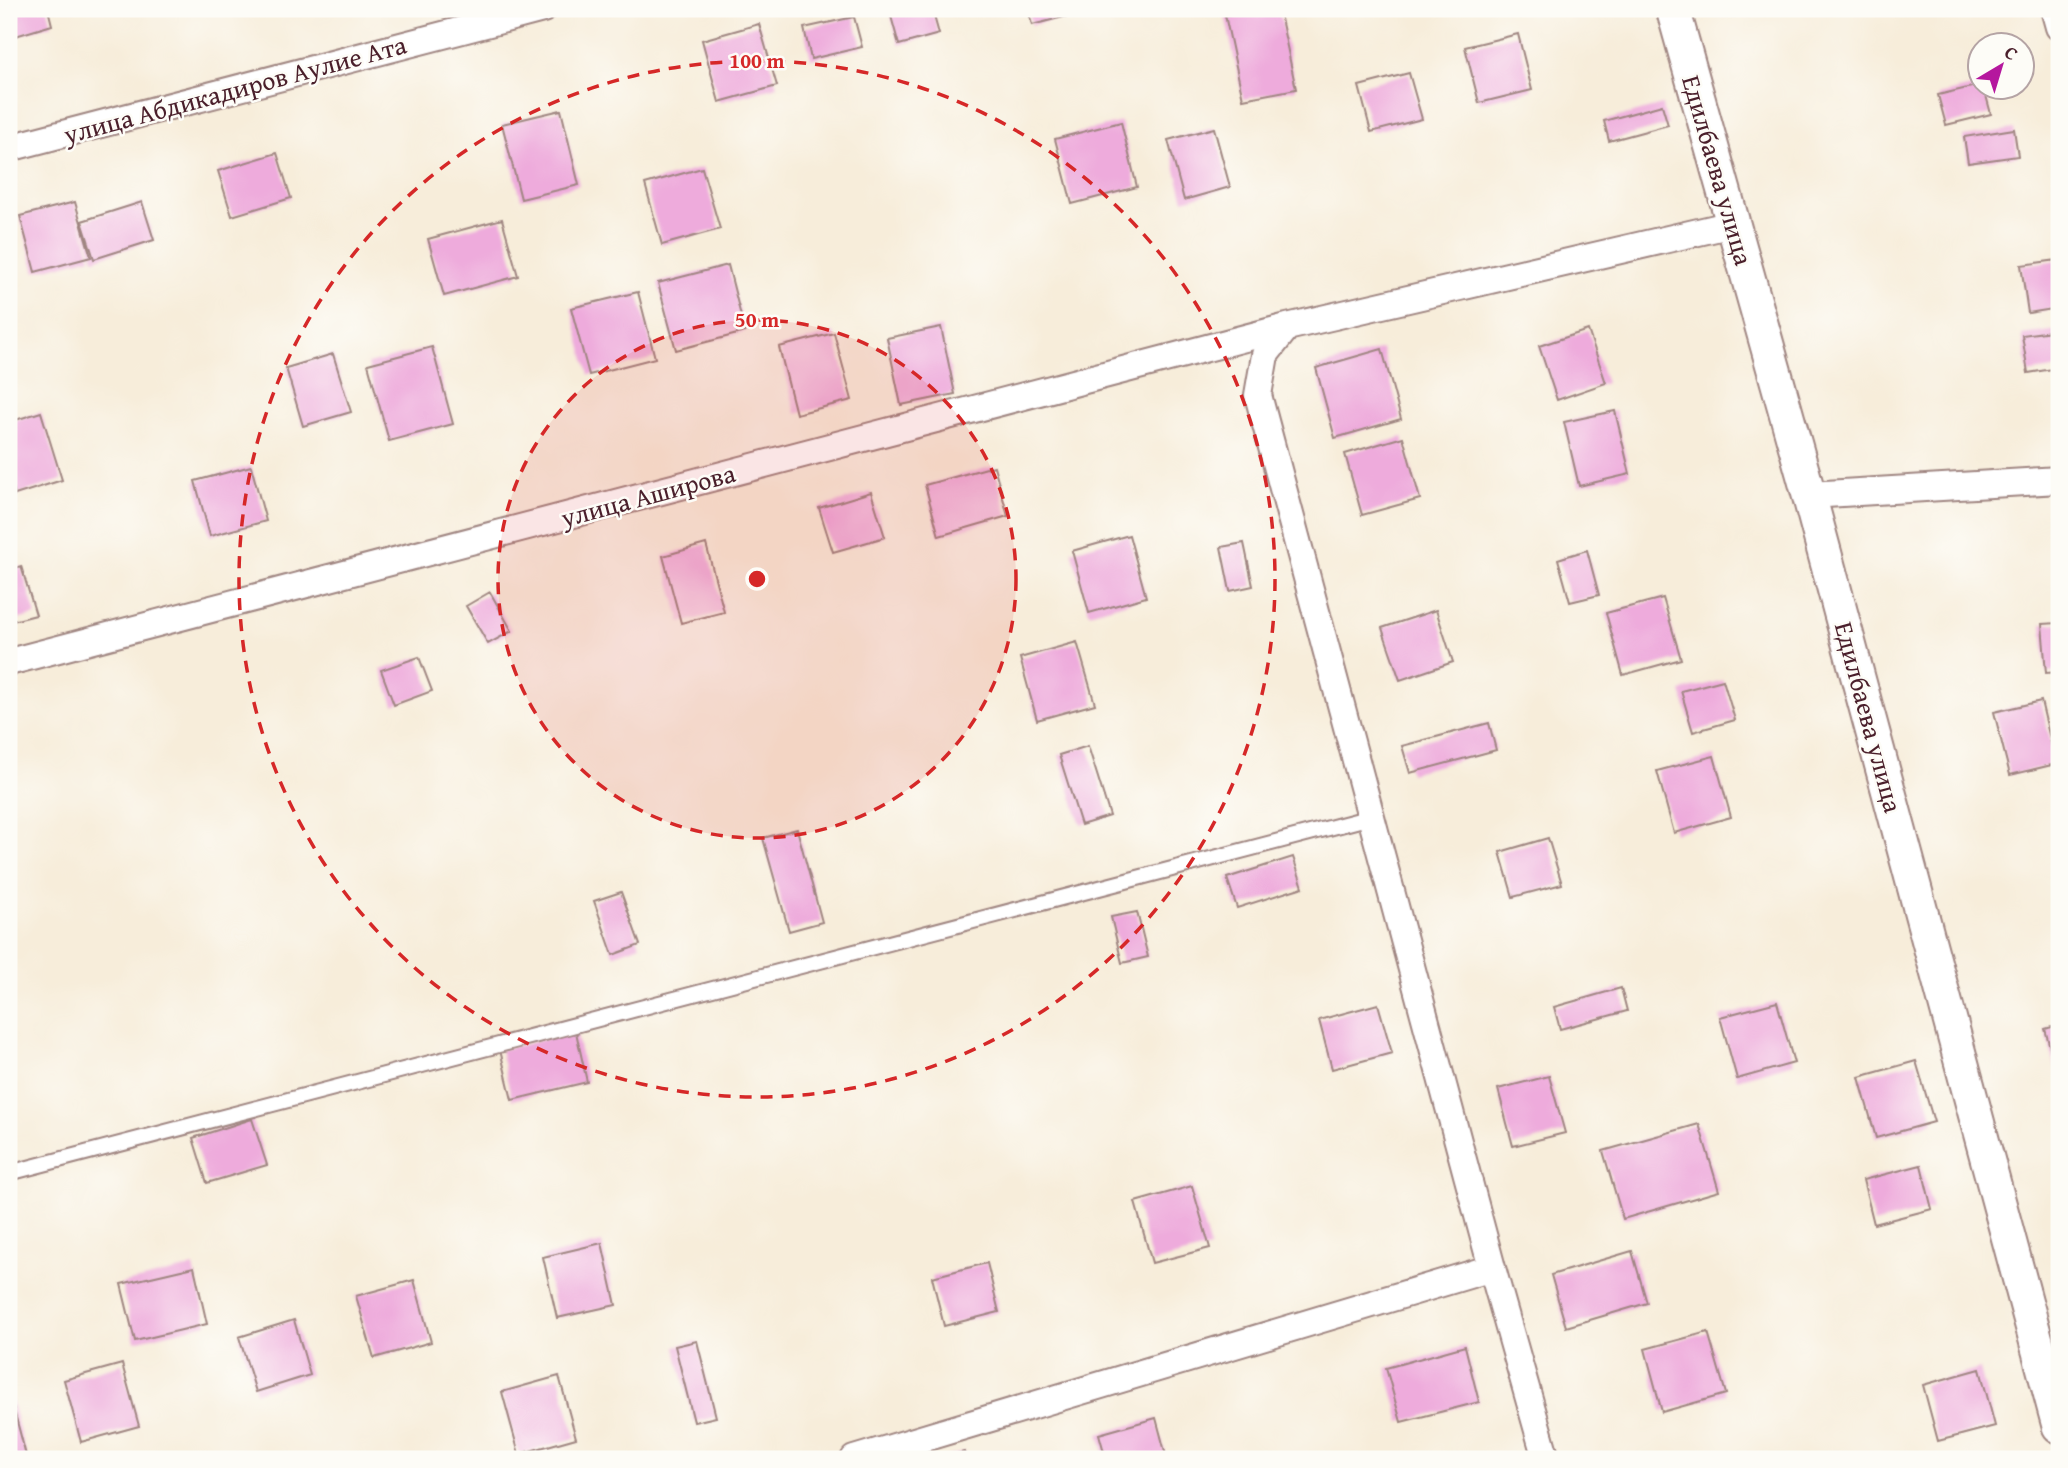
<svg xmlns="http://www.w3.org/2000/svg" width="2068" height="1468" font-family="'Gentium Book Plus',serif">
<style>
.building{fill:#eeabdc}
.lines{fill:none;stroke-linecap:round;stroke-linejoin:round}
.service-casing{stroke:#a08682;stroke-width:18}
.minor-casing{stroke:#a08682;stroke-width:30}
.tertiary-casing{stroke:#a08682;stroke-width:37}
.service{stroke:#fff;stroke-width:14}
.minor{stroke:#fff;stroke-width:26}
.tertiary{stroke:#fff;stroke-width:33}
.ring{fill:none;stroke:#d62828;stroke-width:3.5;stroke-dasharray:12 9}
.labels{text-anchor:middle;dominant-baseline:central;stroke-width:5;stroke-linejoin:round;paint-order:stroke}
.street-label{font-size:26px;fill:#4a1f2b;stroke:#fdfcf7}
.centre{fill:#d62828;stroke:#fdfcf7;stroke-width:3.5}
.ring-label{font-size:21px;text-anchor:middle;font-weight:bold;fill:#d62828;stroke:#fdfcf7;stroke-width:5;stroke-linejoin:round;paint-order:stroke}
</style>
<rect width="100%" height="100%" fill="#fdfcf7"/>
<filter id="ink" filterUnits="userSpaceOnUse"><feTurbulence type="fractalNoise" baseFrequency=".0143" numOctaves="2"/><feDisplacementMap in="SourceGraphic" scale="14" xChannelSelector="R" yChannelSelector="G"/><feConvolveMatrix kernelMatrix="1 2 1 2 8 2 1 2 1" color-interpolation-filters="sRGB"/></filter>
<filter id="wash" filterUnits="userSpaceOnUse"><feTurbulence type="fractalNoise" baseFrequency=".00686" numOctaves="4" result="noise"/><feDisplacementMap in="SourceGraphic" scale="28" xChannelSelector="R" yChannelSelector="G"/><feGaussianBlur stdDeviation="1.57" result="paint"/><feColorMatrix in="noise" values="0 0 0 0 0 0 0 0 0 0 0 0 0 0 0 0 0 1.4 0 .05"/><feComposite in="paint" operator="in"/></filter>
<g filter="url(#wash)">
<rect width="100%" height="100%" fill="#f7edda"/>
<g id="blocks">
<path class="building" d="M9,9H48L52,25L9,38Z
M889,9H932L939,34L899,45Z
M1028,9H1091V10L1032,25Z
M1259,9H1279L1296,89L1243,99L1225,15Z
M854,17L862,47L811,59L804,28Z
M759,24L777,86L719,102L702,40Z
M1518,34L1532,90L1479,103L1465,47Z
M1409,73L1422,119L1371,132L1359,86Z
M1980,85L1984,88L1991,114L1946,125L1938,95Z
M1662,105L1668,125L1609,141L1604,121Z
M561,110L579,185L521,199L502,124Z
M1121,122L1137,187L1072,204L1055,139Z
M1214,128L1230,187L1184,200L1168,140Z
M2014,129L2018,156L1968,163L1964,137Z
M277,153L291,198L232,216L218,171Z
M702,168L720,229L662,245L645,184Z
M75,202L91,257L35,272L20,216Z
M142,202L154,240L94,259L82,221Z
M502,219L518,276L444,296L428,239Z
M2058,260L2059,308L2028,313L2021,265Z
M728,265L745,332L676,350L658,283Z
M638,292L655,358L589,375L571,308Z
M941,327L955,394L901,405L887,338Z
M1588,330L1606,383L1557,400L1539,346Z
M2059,330V368L2028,373L2022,335Z
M834,333L852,400L796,414L779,347Z
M432,347L453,424L389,441L368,364Z
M1382,349L1401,419L1335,438L1316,368Z
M333,354L351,412L303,426L286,368Z
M1615,411L1630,474L1579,486L1564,422Z
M41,412L62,480L15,495L9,473V422Z
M1403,437L1420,499L1362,515L1345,454Z
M251,466L266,521L210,536L195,481Z
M994,466L1008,516L939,536L925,485Z
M871,492L885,537L833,552L819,508Z
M1129,535L1146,597L1089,613L1072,551Z
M1244,543L1253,586L1230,591L1221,547Z
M706,544L724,612L681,623L663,556Z
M1587,550L1599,595L1570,602L1558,559Z
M21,566L36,615L9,622V570Z
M490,592L512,631L488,644L466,606Z
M1663,598L1681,659L1623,675L1606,613Z
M1436,610L1453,662L1400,680L1382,628Z
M2059,623V672L2046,673L2042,624Z
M1077,642L1095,704L1037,720L1020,658Z
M419,657L432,691L394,705L381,670Z
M1723,680L1735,720L1693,732L1681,691Z
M2041,701L2056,764L2010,775L1994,712Z
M1489,723L1496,750L1410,773L1402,746Z
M1088,746L1110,816L1081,825L1059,755Z
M1714,756L1731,817L1674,833L1657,771Z
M797,829L822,922L789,931L763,838Z
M1548,838L1562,884L1513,897L1500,852Z
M1293,857L1303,887L1237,908L1227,878Z
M621,892L640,945L613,955L594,901Z
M1137,912L1148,957L1122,963L1111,917Z
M1621,988L1627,1011L1560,1029L1554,1007Z
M1777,1002L1794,1063L1737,1079L1720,1017Z
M1378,1004L1392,1053L1332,1069L1319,1020Z
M2059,1025V1077H2058L2045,1029Z
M576,1032L587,1082L512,1100L500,1050Z
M1916,1061L1934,1122L1876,1138L1859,1077Z
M1549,1076L1565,1133L1513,1146L1498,1089Z
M252,1119L267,1165L207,1183L193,1138Z
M1699,1124L1719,1191L1623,1219L1603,1151Z
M1921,1165L1932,1209L1874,1224L1863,1180Z
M1192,1186L1210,1248L1152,1263L1135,1202Z
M602,1243L616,1305L557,1318L543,1257Z
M1632,1251L1647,1303L1566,1327L1551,1275Z
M987,1263L999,1312L944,1326L932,1277Z
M194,1267L207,1324L135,1341L121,1284Z
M414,1280L431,1342L374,1358L356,1296Z
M294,1320L310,1375L256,1392L239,1337Z
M1708,1332L1726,1394L1662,1412L1645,1349Z
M697,1341L716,1417L694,1422L675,1346Z
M1465,1346L1479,1402L1401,1422L1386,1368Z
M122,1364L139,1426L81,1442L64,1380Z
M1980,1369L1995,1426L1938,1441L1923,1385Z
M559,1376L576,1438L519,1454L502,1392Z
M9,1395H10L27,1459H9Z
M1156,1418L1167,1459H1106L1099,1434Z
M964,1452L966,1459H942V1458Z"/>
</g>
</g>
<g filter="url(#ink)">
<use href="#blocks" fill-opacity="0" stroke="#a08682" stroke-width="2"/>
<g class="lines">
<defs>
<path id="service" d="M9,1173L1371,817"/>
<path id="minor" d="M2054,9L2059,27
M9,148L543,9
M1809,495L2059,480
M9,662L1287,327
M854,1459L1492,1268
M1546,1459L1492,1268L1258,395L1265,355L1287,327L1733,224"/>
<path id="tertiary" d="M1673,9L1809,495L2059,1426"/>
</defs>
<use href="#service" class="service-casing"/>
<use href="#minor" class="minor-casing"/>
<use href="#tertiary" class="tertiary-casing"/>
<use href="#service" class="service"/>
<use href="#minor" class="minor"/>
<use href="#tertiary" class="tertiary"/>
</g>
</g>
<circle cx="757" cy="579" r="259" fill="#d62828" fill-opacity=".12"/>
<g class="ring">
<circle cx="757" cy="579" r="259"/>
<circle cx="757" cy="579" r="518"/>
</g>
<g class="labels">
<g class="street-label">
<text transform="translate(235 89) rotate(-15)">улица Абдикадиров Аулие Ата</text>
<text transform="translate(1718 170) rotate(74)">Едилбаева улица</text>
<text transform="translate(648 495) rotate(-15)">улица Аширова</text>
<text transform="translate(1869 717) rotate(75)">Едилбаева улица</text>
</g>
</g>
<circle cx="757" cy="579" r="10" class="centre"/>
<g class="ring-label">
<text x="757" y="68">100 m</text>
<text x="757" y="327">50 m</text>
</g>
<rect width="2068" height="1468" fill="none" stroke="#fdfcf7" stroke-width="35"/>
<g transform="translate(2001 66) rotate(38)"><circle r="33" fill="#fdfcf7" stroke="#b5a4a5" stroke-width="2"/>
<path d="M0-5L12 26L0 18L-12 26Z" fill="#b5179e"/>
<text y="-10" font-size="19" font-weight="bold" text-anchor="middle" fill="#4a1f2b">С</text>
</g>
</svg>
